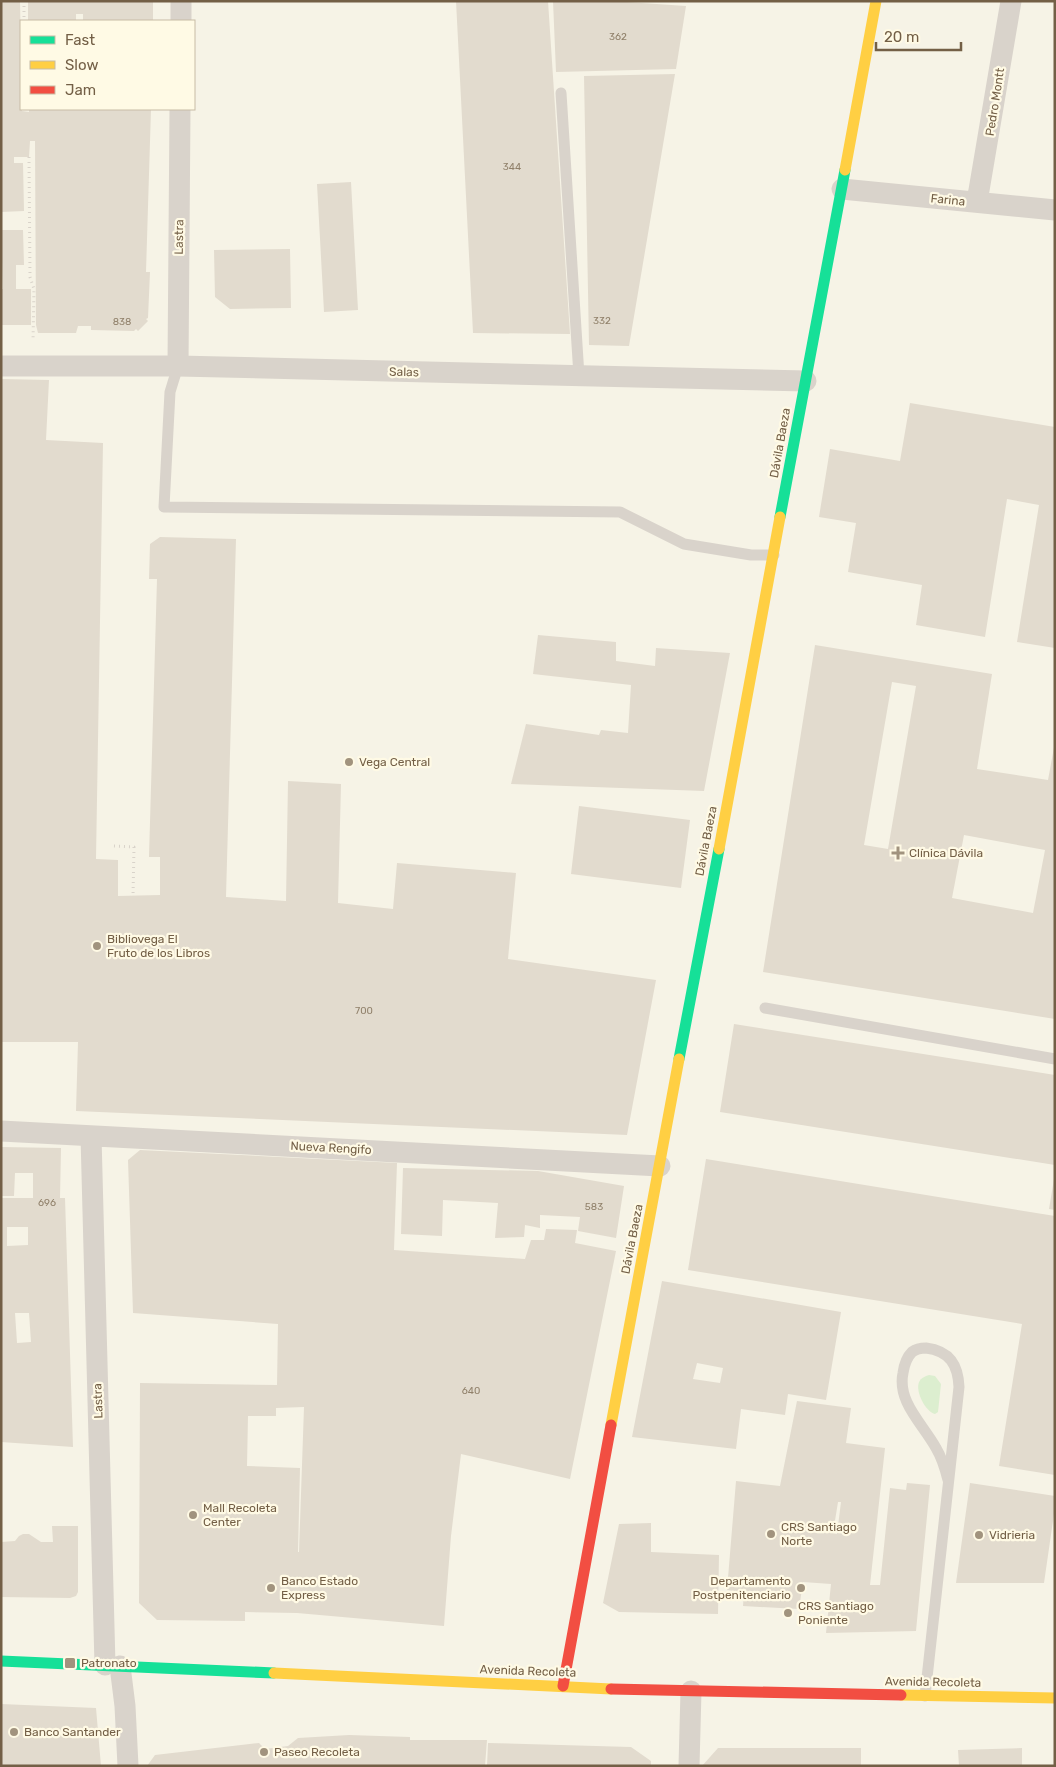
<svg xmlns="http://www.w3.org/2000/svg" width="1056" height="1767" font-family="Rubik,sans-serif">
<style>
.green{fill:#dceecf}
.building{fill:#e2dbce;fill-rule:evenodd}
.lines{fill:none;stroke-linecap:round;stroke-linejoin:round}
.path{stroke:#d9d3ca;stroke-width:3;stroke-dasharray:1 4;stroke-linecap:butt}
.lane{stroke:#d9d3cb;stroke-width:11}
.street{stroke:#d9d3cb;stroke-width:21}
.fast{stroke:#16e098;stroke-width:11}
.slow{stroke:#ffcf43;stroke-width:11}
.jam{stroke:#f24e42;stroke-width:11}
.poi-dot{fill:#a1937e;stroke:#fffae5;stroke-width:2}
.labels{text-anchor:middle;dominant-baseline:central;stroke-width:4.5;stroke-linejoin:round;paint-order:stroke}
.number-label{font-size:10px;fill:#90806a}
.street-label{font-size:12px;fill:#735f46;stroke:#fffae5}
.poi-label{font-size:12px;fill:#735f46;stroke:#fffae5;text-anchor:start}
</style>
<rect width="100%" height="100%" fill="#f6f3e6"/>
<path class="green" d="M929,1375L935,1376L941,1384L938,1412L935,1414C926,1412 915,1392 919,1382C921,1378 925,1376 929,1375Z"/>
<path class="building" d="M1,1H20L22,111L29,112V109H151L146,272H150L148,318L146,319L148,321L138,331L136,329L134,331L91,330V326H78L76,333H38L36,325L35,141H30L29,157H14V163H23L24,211L1,212Z
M28,1H153V21H83V14H76V21H28Z
M456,1H548L570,334L473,333Z
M553,1H612L686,6L676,69L556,72Z
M675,74L629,346L589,345L584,76Z
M351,182L358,310L324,312L317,184Z
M1,230H23L24,265H16V289H31V325H1V289H3Z
M290,249L291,308L230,309L215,297L214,250Z
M1,379L49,380L46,440L103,443L96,859L118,860V896L160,895V857H149L157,579H149L150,544L160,537L236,539L226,897L286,901L288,781L341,784L338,903L393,909L397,863L516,873L508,959L656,980L627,1135L76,1111L78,1042H1Z
M910,403L1055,427V648L1017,642L1039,505L1007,499L985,637L916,625L922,585L848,572L856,523L819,517L830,449L900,461Z
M538,635L616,642V661L655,666L656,648L730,653L704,791L511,784L526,724L599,735L601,730L628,733L631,685L533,674Z
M815,645L992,674L977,769L1048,780L1055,742V1019L763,972ZM892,682L916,686L888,849L864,845ZM964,835L1045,850L1033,913L952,898Z
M579,806L690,820L681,888L571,874Z
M734,1024L1055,1075V1165L720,1112Z
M1,1147L61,1148L60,1198H65L73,1447L1,1442V1198H33V1173H15L14,1196H1ZM7,1227H28V1245L7,1246ZM15,1313H29L31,1342L17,1343Z
M140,1150L397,1163L394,1250L525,1259L531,1240H544L546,1229L577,1230L575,1243L616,1251L570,1479L461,1454L451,1536L444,1626L297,1613L245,1612V1621L157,1620L139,1603L140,1383L277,1385L278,1324L133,1313L128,1160ZM304,1407L299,1552H298L300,1468L247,1466L248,1416H276V1408Z
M706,1159L1055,1216V1475L999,1466L1022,1324L688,1270Z
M403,1168L538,1171L624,1186L616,1238L578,1231L580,1217L540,1215V1228L525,1225L524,1237L495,1238L498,1203L443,1200L442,1236L401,1234Z
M1054,1179L1055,1180V1210L1049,1209Z
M662,1281L841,1312L826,1400L788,1394L785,1415L741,1409L736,1449L632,1437ZM697,1363L723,1368L720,1383L693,1379Z
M797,1401L851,1408L846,1443L885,1448L870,1585H880L890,1488L906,1490L907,1483L930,1485L916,1631L826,1633L831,1584L803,1582L799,1609L743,1606L744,1592L727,1590L736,1481L780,1486ZM838,1502H841L837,1534L833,1533Z
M970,1483L1055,1496V1507L1044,1583H956Z
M651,1523V1552L719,1555L718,1614L619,1612L603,1603L619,1524Z
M52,1526H78V1592L76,1596L70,1598L1,1597V1542L15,1541L19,1536L23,1534H29L41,1542H53Z
M1,1704L96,1708L101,1766H1Z
M349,1735L410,1737V1740H487L485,1766H147L155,1755L259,1743L265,1749L288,1746L298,1738Z
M488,1743L631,1747L651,1761V1766H487Z
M718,1748H861V1766H702Z
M1022,1748V1766H959L958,1750Z"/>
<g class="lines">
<path class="path" d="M24,1V21
M25,109V111
M29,157L30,277L34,289L33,341
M114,846L134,847L133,896"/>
<path class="lane" d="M561,93L579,376
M178,366L170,392L164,507L620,512L684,544L751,555H774
M765,1008L1055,1059
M925,1696L959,1387C958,1365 950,1351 926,1348C921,1348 916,1349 912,1352C906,1358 904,1366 903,1373C897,1402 923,1424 936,1448C942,1458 945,1468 948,1480"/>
<path class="street" d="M181,21V1
M842,189L1055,210
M977,202L1011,1
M1,366H178L806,381
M178,366L180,109
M1,1131L660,1166
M91,1136L105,1665
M120,1666L125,1706L128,1766
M689,1766L691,1691"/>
<path class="fast" d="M780,517L845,170
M679,1059L719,849
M1,1661L274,1673"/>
<path class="slow" d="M845,170L876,1
M719,849L780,517
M611,1425L679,1059
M274,1673L611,1689
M901,1695L1055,1698"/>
<path class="jam" d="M563,1686L611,1425
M611,1689L901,1695"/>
</g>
<g class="poi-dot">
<circle cx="349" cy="762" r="5"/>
<path d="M895.5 845.5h5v5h5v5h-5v5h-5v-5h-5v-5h5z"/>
<circle cx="97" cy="946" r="5"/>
<circle cx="193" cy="1515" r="5"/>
<circle cx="771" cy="1534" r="5"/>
<circle cx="979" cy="1535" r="5"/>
<circle cx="271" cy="1588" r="5"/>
<circle cx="801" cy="1588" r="5"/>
<circle cx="788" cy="1613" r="5"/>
<rect x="64" y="1657" width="12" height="12" rx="2.5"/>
<circle cx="14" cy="1732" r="5"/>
<circle cx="264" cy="1752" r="5"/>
</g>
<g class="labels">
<g class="number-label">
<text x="618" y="37">362</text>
<text x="512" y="167">344</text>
<text x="602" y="321">332</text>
<text x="122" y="322">838</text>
<text x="364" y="1011">700</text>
<text x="47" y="1203">696</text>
<text x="594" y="1207">583</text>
<text x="471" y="1391">640</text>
</g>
<g class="street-label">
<text transform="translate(995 102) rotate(-81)">Pedro Montt</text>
<text transform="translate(948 200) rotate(6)">Farina</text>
<text transform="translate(179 237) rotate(-89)">Lastra</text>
<text transform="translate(404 372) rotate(1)">Salas</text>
<text transform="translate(780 443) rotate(-80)">Dávila Baeza</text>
<text transform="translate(706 841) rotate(-79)">Dávila Baeza</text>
<text transform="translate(331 1148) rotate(3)">Nueva Rengifo</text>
<text transform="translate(632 1239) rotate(-79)">Dávila Baeza</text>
<text transform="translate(98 1401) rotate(-92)">Lastra</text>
<text transform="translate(528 1671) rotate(2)">Avenida Recoleta</text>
<text transform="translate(933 1682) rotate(1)">Avenida Recoleta</text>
</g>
<g class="poi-label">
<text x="359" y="762">Vega Central</text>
<text x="909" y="853">Clínica Dávila</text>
<text x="107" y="939">Bibliovega El<tspan x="107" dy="14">Fruto de los Libros</tspan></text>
<text x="203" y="1508">Mall Recoleta<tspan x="203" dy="14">Center</tspan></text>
<text x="781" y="1527">CRS Santiago<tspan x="781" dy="14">Norte</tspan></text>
<text x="989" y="1535">Vidrieria</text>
<text x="281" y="1581">Banco Estado<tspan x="281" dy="14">Express</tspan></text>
<text x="791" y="1581" text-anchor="end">Departamento<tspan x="791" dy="14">Postpenitenciario</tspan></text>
<text x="798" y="1606">CRS Santiago<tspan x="798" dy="14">Poniente</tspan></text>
<text x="81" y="1663">Patronato</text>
<text x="24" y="1732">Banco Santander</text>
<text x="274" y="1752">Paseo Recoleta</text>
</g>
</g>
<rect width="1056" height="1767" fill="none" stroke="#735f46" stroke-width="5"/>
<rect x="20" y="20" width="175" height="90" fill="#fffae5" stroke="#c7bca5"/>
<rect x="30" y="36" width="25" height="8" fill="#16e098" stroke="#c7bca5"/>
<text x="65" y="45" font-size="15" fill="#735f46">Fast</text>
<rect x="30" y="61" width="25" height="8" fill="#ffcf43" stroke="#c7bca5"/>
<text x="65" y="70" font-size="15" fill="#735f46">Slow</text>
<rect x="30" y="86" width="25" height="8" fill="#f24e42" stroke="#c7bca5"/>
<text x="65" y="95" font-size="15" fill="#735f46">Jam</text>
<path d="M876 42v8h85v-8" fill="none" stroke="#735f46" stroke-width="2.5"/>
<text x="884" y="42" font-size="15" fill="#735f46" stroke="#fffae5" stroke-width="4" paint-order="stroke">20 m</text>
</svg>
